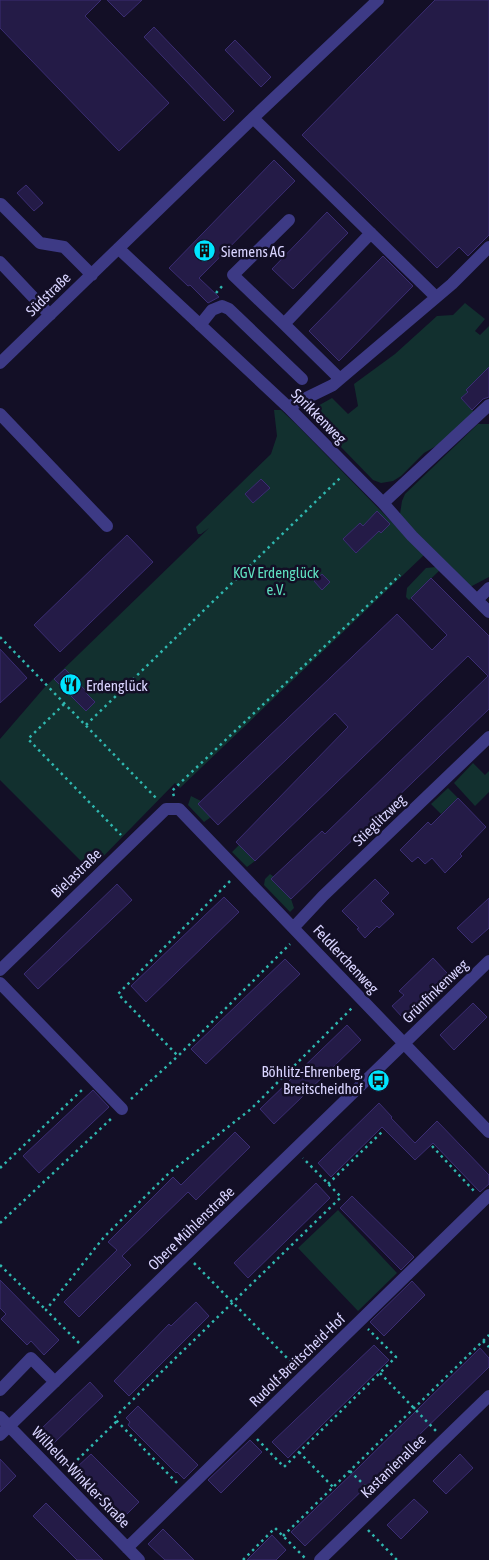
<svg xmlns="http://www.w3.org/2000/svg" width="489" height="1560" font-family="'Asap Condensed',sans-serif">
<style>
.green{fill:#12302f}
.building{fill:#241b47;stroke:#3b2d73}
.lines{fill:none;stroke-linecap:round;stroke-linejoin:round}
.path{stroke:#2fb8b0;stroke-width:2.5;stroke-dasharray:2.5 4;stroke-linecap:butt}
.minor{stroke:#3d3a85;stroke-width:12}
.labels{text-anchor:middle;dominant-baseline:central;stroke-width:5;stroke-linejoin:round;paint-order:stroke}
.poi-label{font-size:15px;fill:#d9d4ff;stroke:#130f26;text-anchor:start}
.street-label{font-size:15px;fill:#d9d4ff;stroke:#130f26}
.park-label{font-size:15px;fill:#5fe0c0;stroke:#130f26}
</style>
<rect width="100%" height="100%" fill="#130f26"/>
<path class="green" d="M465,303L485,319L475,331L480,335L489,326V367L466,390L468,392L461,398L474,412L443,442L424,453L401,476L393,481L381,483L373,480L307,412L332,398L348,414L358,406L354,384L395,354L437,316L453,315Z
M274,410H281L297,425L424,555L180,788L175,783L90,870L0,780V739L44,688L209,528L201,534H198L196,527L271,454L277,436Z
M478,424H489V577L470,587L406,523L400,514L402,501L405,494Z
M436,567L440,570L409,600L406,597L407,588L426,568Z
M473,763L485,775L489,771V792L475,806L454,783Z
M448,788L458,798L441,814L431,804Z
M191,796L201,801L198,804L211,817L204,822L188,805Z
M239,845L255,861L247,867L232,852Z
M270,874L274,877L271,879L291,899L294,908L290,912L264,885L265,879Z
M338,1210L397,1273L358,1311L298,1248Z"/>
<path class="building" d="M0,0H101L85,16L169,103L119,151L0,28Z
M107,0H142L124,17Z
M435,0H489V235L468,256L459,247L437,268L302,135Z
M154,27L234,111L224,121L144,37Z
M235,40L271,77L261,87L225,50Z
M274,160L295,181L199,278L219,297L208,303L190,285L188,286L169,268Z
M26,185L43,203L34,211L17,193Z
M327,212L348,233L293,289L272,269Z
M383,256L413,286L339,361L309,331Z
M489,367V397L483,399L472,410L461,398L468,392L466,390Z
M261,479L270,488L253,503L245,494Z
M377,511L390,524L381,533L379,531L356,553L343,539L360,523L363,526Z
M127,535L153,562L60,652L34,625Z
M322,574L330,582L322,590L314,581Z
M431,578L489,636V709L291,899L271,879L322,831L325,834L488,676L468,656L255,861L236,842L348,727L335,713L218,825L198,804L397,614L432,650L447,635L411,598Z
M0,649L27,678L0,703Z
M65,669L86,691L85,692L95,702L86,711L54,679Z
M458,798L486,827L460,854L462,856L445,873L432,858L425,864L418,857L412,862L400,850L428,822L431,825Z
M375,879L389,893L381,901L394,914L379,928L377,926L365,938L357,929L359,928L342,911Z
M117,884L132,900L38,989L24,974Z
M224,897L239,912L146,1002L131,986Z
M489,898V928L472,943L457,928Z
M433,958L447,973L402,1017L392,1006L404,995L399,991Z
M285,959L300,974L206,1064L191,1049Z
M473,1003L487,1017L454,1050L440,1035Z
M347,1025L361,1040L274,1124L260,1109Z
M93,1090L109,1107L39,1173L23,1156Z
M379,1103L392,1117L391,1118L415,1143L437,1121L489,1175V1184L480,1192L433,1143L415,1160L382,1127L331,1177L318,1163Z
M235,1132L250,1147L196,1200L188,1192L122,1256L131,1265L79,1317L64,1302L117,1250L108,1242L173,1177L181,1185Z
M316,1183L330,1198L248,1278L234,1263Z
M352,1196L414,1257L401,1270L340,1208Z
M0,1280L59,1340L44,1355L31,1341L27,1345L1,1319L6,1314L0,1308Z
M412,1281L425,1295L384,1336L370,1322Z
M196,1302L209,1316L129,1396L114,1381L169,1324L171,1326Z
M374,1345L389,1360L288,1458L272,1442Z
M480,1348L489,1358V1367L305,1546L291,1532L359,1467Z
M90,1382L103,1396L54,1443L41,1429Z
M138,1406L198,1465L184,1479L177,1472L176,1473L128,1425L130,1422L126,1418Z
M250,1440L262,1452L221,1493L208,1480Z
M91,1454L139,1502L124,1517L76,1468Z
M460,1454L473,1468L446,1494L433,1481Z
M0,1459L16,1476L0,1492Z
M414,1499L428,1512L401,1539L387,1525Z
M46,1503L103,1560H77L33,1516Z
M163,1529L194,1560H165L148,1544Z
M272,1535L286,1550L276,1560H247Z"/>
<g class="lines">
<path class="path" d="M216,293L224,284
M0,637L157,799
M64,704L28,739L121,835
M86,725L341,477
M174,796L172,791L178,785L400,575
M230,881L118,994L178,1056L290,944
M131,1099L178,1056
M432,1146L474,1191
M0,1168L84,1088
M328,1184L383,1131
M0,1223L113,1117
M194,1263L295,1366
M0,1265L46,1310
M483,1341L489,1347
M79,1343L46,1310L104,1237L169,1173L251,1109L353,1007
M380,1373L436,1431
M257,1439L284,1467L396,1357L368,1329
M299,1452L333,1487
M68,1469L117,1421
M350,1471L372,1493
M177,1483L114,1418L341,1197L303,1158
M368,1530L397,1560
M283,1536L489,1335
M243,1560L275,1528L307,1560"/>
<path class="minor" d="M253,118L436,297
M1,204L40,243L64,247L92,275
M119,249L288,407L383,503L412,536L489,612
M0,262L50,315
M284,324L233,275L289,220
M200,325L212,310L222,306L229,309L302,379
M0,363L253,118L378,0
M340,379L284,324L371,233
M288,407L333,385L340,379L452,284L489,247
M0,414L107,526
M383,503L489,405
M477,600L489,588
M294,927L323,896L489,737
M0,970L166,809H179L489,1132
M0,983L122,1109
M0,1390L31,1358L55,1382
M0,1417L139,1560
M0,1435L489,961
M127,1548L489,1195
M320,1560L489,1396"/>
</g>
<defs>
<symbol id="building-disc" viewBox="-11 -11 22 22"><circle r="9.5" fill="#00e5ff" stroke="#130f26"/><path d="M-4-6H4V6H1V3H-1V6H-4ZM-2.5-4.3h1.7v1.8h-1.7ZM.8-4.3h1.7v1.8H.8ZM-2.5-1h1.7V.8h-1.7ZM.8-1h1.7V.8H.8Z" fill="#111"/></symbol>
<symbol id="restaurant-disc" viewBox="-11 -11 22 22"><circle r="9.5" fill="#00e5ff" stroke="#130f26"/><path d="M-5-6h1v4h1v-4h1v4h1v-4h1v5L-1.5 .5V6h-2V.5L-5-1ZM5-6V6H3V1.5H1.5Q1.5-4 5-6Z" fill="#111"/></symbol>
<symbol id="bus-disc" viewBox="-11 -11 22 22"><circle r="9.5" fill="#00e5ff" stroke="#130f26"/><path d="M-5-6H5V4H4V6H2V4H-2V6H-4V4H-5ZM-3.5-4V0h7V-4ZM-3.5 1.2v1.5H-2V1.2ZM2 1.2v1.5H3.5V1.2Z" fill="#111"/></symbol>
</defs>
<g fill-rule="evenodd">
<use href="#building-disc" x="192" y="238" width="25" height="25"/>
<use href="#restaurant-disc" x="58" y="672" width="25" height="25"/>
<use href="#bus-disc" x="366" y="1068" width="25" height="25"/>
</g>
<g class="labels">
<g class="poi-label">
<text x="221" y="251">Siemens AG</text>
<text x="86" y="685">Erdenglück</text>
<text x="363" y="1071" text-anchor="end">Böhlitz-Ehrenberg,<tspan x="363" dy="17">Breitscheidhof</tspan></text>
</g>
<g class="street-label">
<text transform="translate(48 294) rotate(-44)">Südstraße</text>
<text transform="translate(319 416) rotate(45)">Sprikkenweg</text>
<text transform="translate(379 820) rotate(-44)">Stieglitzweg</text>
<text transform="translate(76 873) rotate(-44)">Bielastraße</text>
<text transform="translate(346 959) rotate(47)">Feldlerchenweg</text>
<text transform="translate(435 991) rotate(-44)">Grünfinkenweg</text>
<text transform="translate(191 1228) rotate(-44)">Obere Mühlenstraße</text>
<text transform="translate(297 1360) rotate(-44)">Rudolf-Breitscheid-Hof</text>
<text transform="translate(393 1466) rotate(-44)">Kastanienallee</text>
<text transform="translate(81 1477) rotate(46)">Wilhelm-Winkler-Straße</text>
</g>
<g class="park-label">
<text x="276" y="572">KGV Erdenglück<tspan x="276" dy="17">e.V.</tspan></text>
</g>
</g>
</svg>
